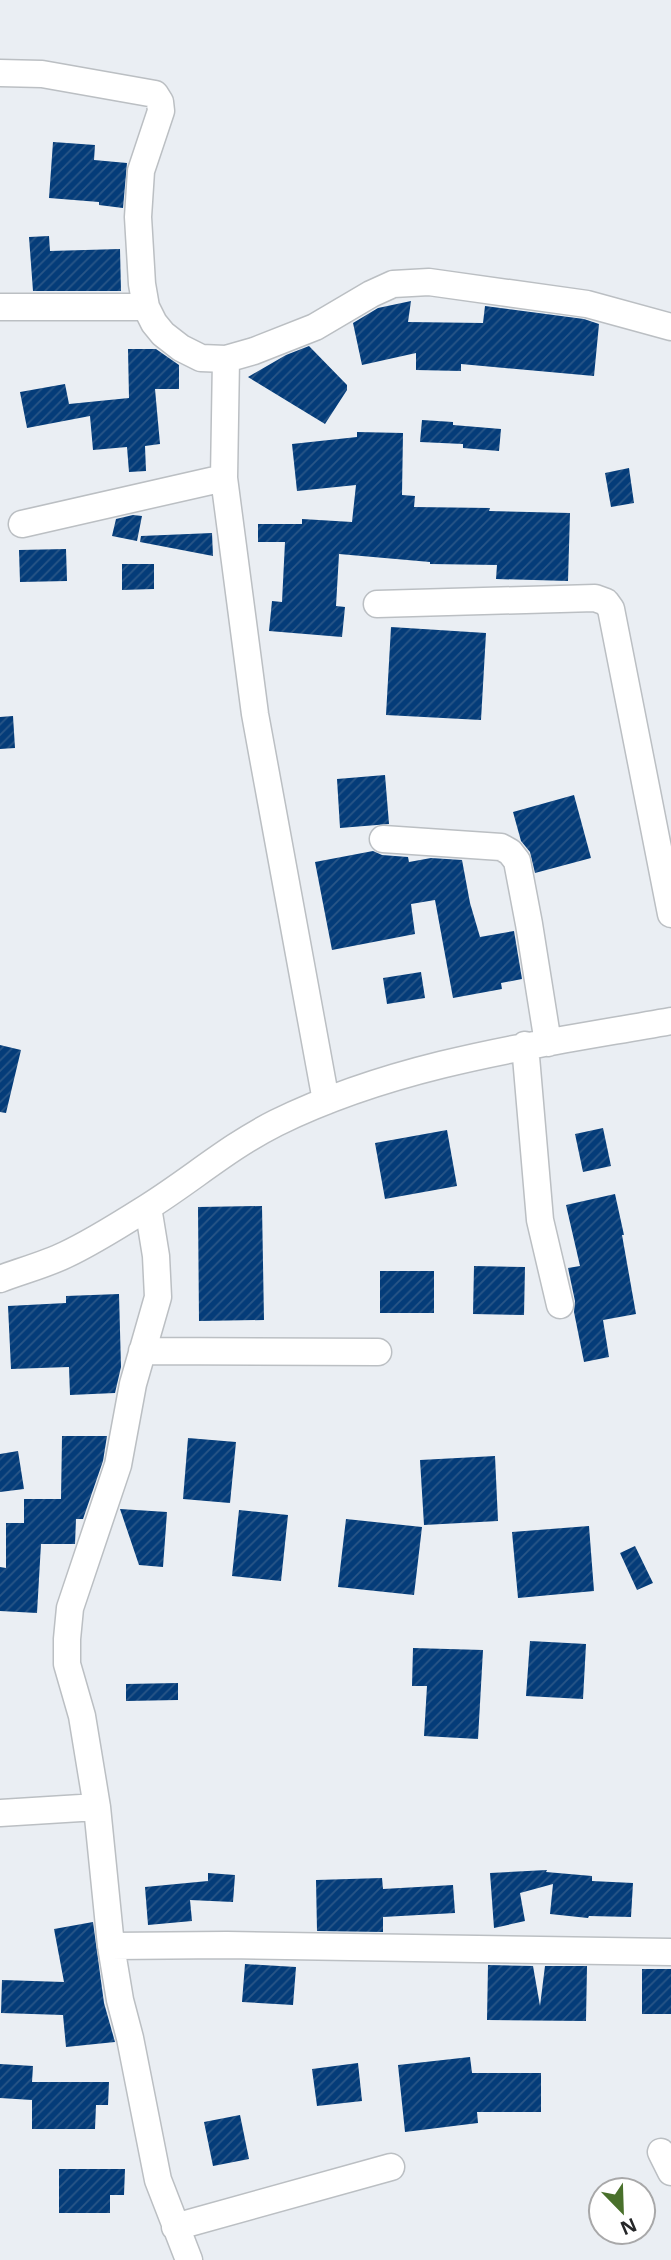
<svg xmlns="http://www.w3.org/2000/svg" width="671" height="2260" font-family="'Open Sans',sans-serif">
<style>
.building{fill:url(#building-hatch)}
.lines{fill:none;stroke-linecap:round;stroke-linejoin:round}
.minor-casing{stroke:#bbbfc3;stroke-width:29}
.minor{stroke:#fff;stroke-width:26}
</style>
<defs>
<pattern id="building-hatch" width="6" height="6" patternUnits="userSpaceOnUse" patternTransform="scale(1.75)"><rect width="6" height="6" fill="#043c79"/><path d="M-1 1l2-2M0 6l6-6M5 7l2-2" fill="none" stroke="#295687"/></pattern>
</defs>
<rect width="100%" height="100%" fill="#eaeef3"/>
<path class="building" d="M53,142L95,145L94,160L127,163L123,208L99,205V202L49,198Z
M49,236L50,251L120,249L121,291H33L29,237Z
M411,301L408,322L483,323L485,306L584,319L599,324L594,376L461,364V371L416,370V353L362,365L353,323L378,308Z
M309,346L347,385V390L325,424L248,377L286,355Z
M128,349H156L179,365V389H155L160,444L145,446L146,471L129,472L127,447L93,450L90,416L27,428L20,392L65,384L69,404L129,398Z
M422,420L453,422V425L501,429L499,451L463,448V444L420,442Z
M357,432L403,433L402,495L415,496L414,507L490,508L489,511L570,513L568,581L496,579L497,565L430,564V562L339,554L336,606L345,607L342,637L269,631L272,601L282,602L285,542H258V524H302V519L352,522L356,485L297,491L292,444L357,437Z
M629,468L634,503L611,507L605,473Z
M133,515L142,516L137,541L112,536L116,519Z
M212,533L213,556L140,542L141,536Z
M66,549L67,581L20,582L19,550Z
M122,564H154V589L122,590Z
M391,627L486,633L481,720L386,715Z
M13,716L15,748L0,749V717Z
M385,775L389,824L340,828L337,779Z
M574,795L591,858L535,873L530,852L521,841L513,812Z
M373,851L382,855L408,857L409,862L431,858L462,860L470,903L480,937L514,931L522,979L501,983L502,989L453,998L435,900L411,904L415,934L332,950L315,862Z
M421,972L425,998L387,1004L383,978Z
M0,1045L21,1050L6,1113L0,1112Z
M603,1128L611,1166L583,1172L575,1134Z
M447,1130L457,1186L385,1199L375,1143Z
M615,1194L624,1235H622L636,1314L603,1320L609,1357L584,1362L574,1312L575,1301L568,1268L580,1266L566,1205Z
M262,1206L264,1320L199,1321L198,1207Z
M474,1266L525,1267L524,1315L473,1314Z
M380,1271H434V1313H380Z
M119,1294L121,1367L115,1393L70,1395L69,1367L11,1369L8,1306L66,1303V1296Z
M62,1436H107L103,1461L83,1519H76L75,1544H41L37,1613L0,1611V1567L6,1568V1523H24V1499H61Z
M188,1438L236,1442L230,1503L183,1499Z
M18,1451L24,1489L0,1492V1454Z
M495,1456L498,1521L424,1525L420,1460Z
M120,1509L167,1512L163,1567L139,1565Z
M239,1510L288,1515L281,1581L232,1576Z
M346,1519L422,1527L414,1595L338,1587Z
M589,1526L594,1591L518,1598L512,1532Z
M635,1546L653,1583L637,1590L620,1553Z
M530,1641L586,1644L583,1699L526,1696Z
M413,1648L483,1650L478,1739L424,1736L427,1686H412Z
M178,1683V1700L126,1701V1684Z
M547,1870L546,1872L592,1876V1881L633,1883L631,1917L589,1916L588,1918L550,1914L553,1884L520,1893L525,1921L494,1928L490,1873Z
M208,1873L235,1875L233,1902L190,1900L192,1921L148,1925L145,1887L208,1881Z
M382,1878L383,1889L453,1885L455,1913L383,1917V1932L317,1931L316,1880Z
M93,1922L104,2003L115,2042L66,2047L63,2015L1,2013L2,1980L64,1982L54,1929Z
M245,1964L296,1967L293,2005L242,2002Z
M488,1965L533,1966L540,2006L545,1966H587L586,2021L487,2020Z
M642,1969H671V2014H642Z
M470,2057L472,2073H541V2112H477L478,2123L405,2132L398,2065Z
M358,2063L362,2101L317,2106L312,2069Z
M0,2064L33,2066L32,2082H109L108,2105H96L95,2129H32V2100L0,2098Z
M240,2115L249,2159L213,2166L204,2122Z
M59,2169H125L124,2195H110V2213H59Z"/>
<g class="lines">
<defs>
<path id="minor" d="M0,73L42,74L155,94L160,102L161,111L141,171L138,217L142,284L146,307L154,323L163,334L181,348L201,358L226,359L254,351L315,327L371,294L393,284L429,282L587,304L671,327
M0,307H146
M224,478L255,714L326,1101
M22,524L224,478L226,359
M377,604L595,598L606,602L611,609L671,914
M383,839L501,847L510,852L517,861L529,924L548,1043
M525,1045L540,1220L560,1305
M148,1207L156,1256L158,1297L133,1384L118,1465L70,1608L67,1639V1664L82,1716L97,1807L111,1946L120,2000L130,2038L158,2180L189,2260
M0,1279C21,1271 44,1265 65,1255C93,1242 121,1224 148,1207C191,1180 230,1146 276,1123C400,1062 537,1045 671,1021
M142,1351L378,1352
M0,1813L97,1807
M111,1946L227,1945L671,1952
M661,2152L671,2172
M175,2227L391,2167"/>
</defs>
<use href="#minor" class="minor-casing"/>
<use href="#minor" class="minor"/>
</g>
<g transform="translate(622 2211) rotate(157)"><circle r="33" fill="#ffffff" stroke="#a8a8a9" stroke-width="2"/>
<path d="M0-5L12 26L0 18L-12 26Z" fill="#49702b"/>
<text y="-10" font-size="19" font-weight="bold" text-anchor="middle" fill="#252628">N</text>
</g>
</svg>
